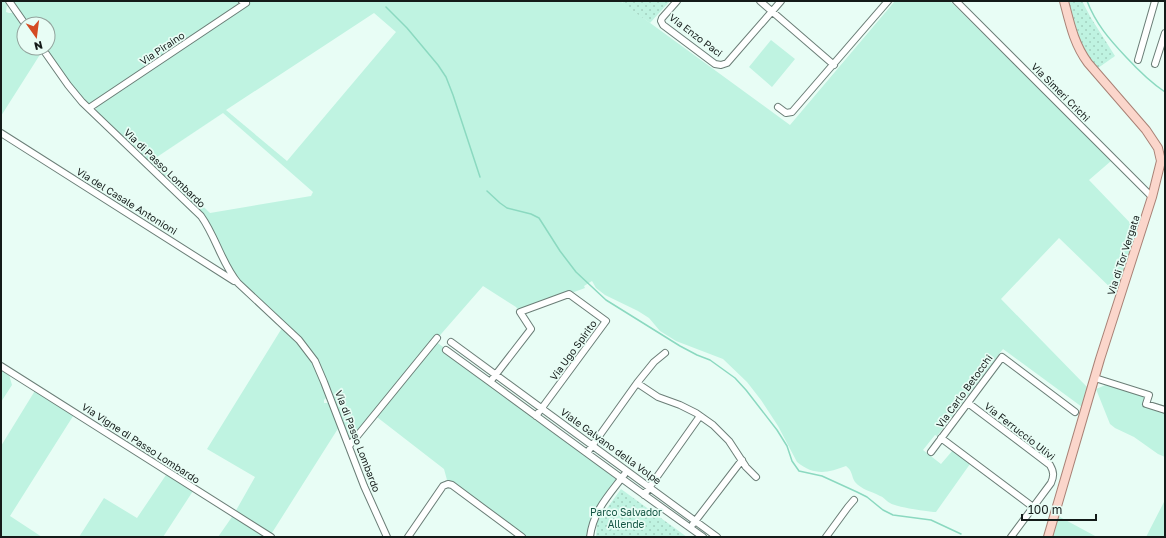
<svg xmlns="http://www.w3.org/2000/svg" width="1166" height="538" font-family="'Golos Text',sans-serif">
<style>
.grass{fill:#bff3e1;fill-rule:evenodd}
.park{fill:url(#park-dots)}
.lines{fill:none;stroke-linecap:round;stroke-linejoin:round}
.stream{stroke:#8bd9c0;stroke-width:1.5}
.minor-casing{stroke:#6b7e77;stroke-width:8}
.major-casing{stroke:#a98276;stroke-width:10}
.minor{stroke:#fff;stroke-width:6}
.major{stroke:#fbd6cb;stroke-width:8}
.labels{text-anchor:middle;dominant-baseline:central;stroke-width:3.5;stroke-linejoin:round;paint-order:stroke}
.street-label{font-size:10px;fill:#141b19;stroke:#e8fdf5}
.park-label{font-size:10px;fill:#155544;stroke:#e8fdf5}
</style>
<defs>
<pattern id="park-dots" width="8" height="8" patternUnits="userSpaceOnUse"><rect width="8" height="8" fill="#bff3e1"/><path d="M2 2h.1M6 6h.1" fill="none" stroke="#a3d0c0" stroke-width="1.8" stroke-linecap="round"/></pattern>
</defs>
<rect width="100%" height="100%" fill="#e8fdf5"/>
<path class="grass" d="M1,1H4L7,5L6,12L9,13H13L24,29V48H38L41,53L1,116Z
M11,1H238L241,4L89,106L73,88L44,48H48V24H26Z
M250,1H620L790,125L895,1H950L1111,161L1089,180L1136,229L1118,295L1059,238L1001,299L1088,388L1082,407L1003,349L937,436L935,435L923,450L941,464L953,450L970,464L936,512C929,512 895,507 890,503C886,501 884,497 880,496C871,491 862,490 855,482C851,476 853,471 846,466C828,473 814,476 797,462L778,426L761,400L747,382L723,359L676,341L660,331L649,318L638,311L605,295L596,288L592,281L584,286L585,288L520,312L516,307L483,286L435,341L621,479L595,515L590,537H524L447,480L444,469L373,414L367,422L365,421L352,436V439L349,440L319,363L314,354L306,344L245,288L231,270L211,228L96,112V106ZM374,13L396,32L287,161L226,110ZM223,113L313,192L311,196L210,213L154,159Z
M771,40L795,59L772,87L749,67Z
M282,328L304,349L313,362L327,397L324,400V403H330L339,427L270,536L271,537H218L234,514L255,477L207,449Z
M1,366L8,371L12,385L1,402Z
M1108,384L1149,395L1146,404L1165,410V457L1158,454L1134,437L1115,428L1110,424L1096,389Z
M36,389L75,413L10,516L42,537H1V446Z
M166,475L193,491L163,537H79L104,498L137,518Z
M1165,500V537H1146Z
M1058,516L1097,537H1052Z"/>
<path class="park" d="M624,1H670L650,23L622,3Z
M1068,1H1082L1091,18L1115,56L1098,68C1079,46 1074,28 1068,1Z
M621,489L687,537H596L597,522Z"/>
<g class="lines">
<path class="stream" d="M1087,1C1096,24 1109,39 1126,57C1138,70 1150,82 1165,92
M386,7L407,28L438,65L446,77L453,95L480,177
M487,191L500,203L507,208L531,214L539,218L560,251L576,272L606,300L680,346L697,355L710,360L735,378L746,390L777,430L787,446L792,461L799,471L822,476L857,492L867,497L883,510L893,515L931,520L961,534"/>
<defs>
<path id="minor" d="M9,1L25,24
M677,1L662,18L661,21L663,25L715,64L721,65L727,63L781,1
M760,1L834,65
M956,1L1152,197
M42,48L68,85L82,102L201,216C216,237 222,264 238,283L299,340L315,361L324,382L364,486L387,537
M1138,60L1155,1
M1155,64L1165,33
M778,107L786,113L792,112L888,1
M89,108L246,3L242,1
M1,133L234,281
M451,342L717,537
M446,350L490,382
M1,366L271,537
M1095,378L1149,395L1146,404L1165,410
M637,383L658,397L680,405L696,413L713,425L729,441L746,467L756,477
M968,403L1050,465C1054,472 1054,476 1051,483L1011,537
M536,416L606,321L569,294L520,312L531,329L490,382C561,434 631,486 703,537
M941,438L1033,507
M349,446L437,338
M931,452L1002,357L1075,412
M587,453L637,383L654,362L665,353
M644,495L700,416
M693,524L742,460
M408,537L443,486L448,484L452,485L522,537
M590,537C593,511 609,495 624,475
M826,537L848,507L854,500"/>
<path id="major" d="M1048,537L1100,359L1152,197L1161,161L1158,148L1146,130L1088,63C1074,44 1070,24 1064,1"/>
</defs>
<use href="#minor" class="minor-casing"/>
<use href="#major" class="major-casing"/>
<use href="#minor" class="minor"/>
<use href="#major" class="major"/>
</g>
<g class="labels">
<g class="street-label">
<text transform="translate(696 35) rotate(37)">Via Enzo Paci</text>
<text transform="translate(162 48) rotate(-34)">Via Piraino</text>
<text transform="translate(1061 92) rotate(45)">Via Simeri Crichi</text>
<text transform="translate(165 168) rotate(44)">Via di Passo Lombardo</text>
<text transform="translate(127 201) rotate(32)">Via del Casale Antonioni</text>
<text transform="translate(1123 255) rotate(-72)">Via di Tor Vergata</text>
<text transform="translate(573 350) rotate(-54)">Via Ugo Spirito</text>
<text transform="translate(964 391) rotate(-54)">Via Carlo Betocchi</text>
<text transform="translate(1020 431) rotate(38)">Via Ferruccio Ulivi</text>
<text transform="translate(358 441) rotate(69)">Via di Passo Lombardo</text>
<text transform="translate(141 443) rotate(33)">Via Vigne di Passo Lombardo</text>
<text transform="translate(611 446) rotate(36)">Viale Galvano della Volpe</text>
</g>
<g class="park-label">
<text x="626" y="512">Parco Salvador<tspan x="626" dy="12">Allende</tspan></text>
</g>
</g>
<rect width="1166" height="538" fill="none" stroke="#141b19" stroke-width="4"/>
<g transform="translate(36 36) rotate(166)"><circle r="19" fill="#e8fdf5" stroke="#93a39d"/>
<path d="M0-3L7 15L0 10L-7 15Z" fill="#d44b23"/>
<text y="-6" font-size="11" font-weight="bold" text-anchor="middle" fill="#141b19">N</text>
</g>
<path d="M1022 514v6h74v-6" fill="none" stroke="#141b19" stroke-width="2"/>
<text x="1028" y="514" font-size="12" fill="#141b19" stroke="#e8fdf5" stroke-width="3" paint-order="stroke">100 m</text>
</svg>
